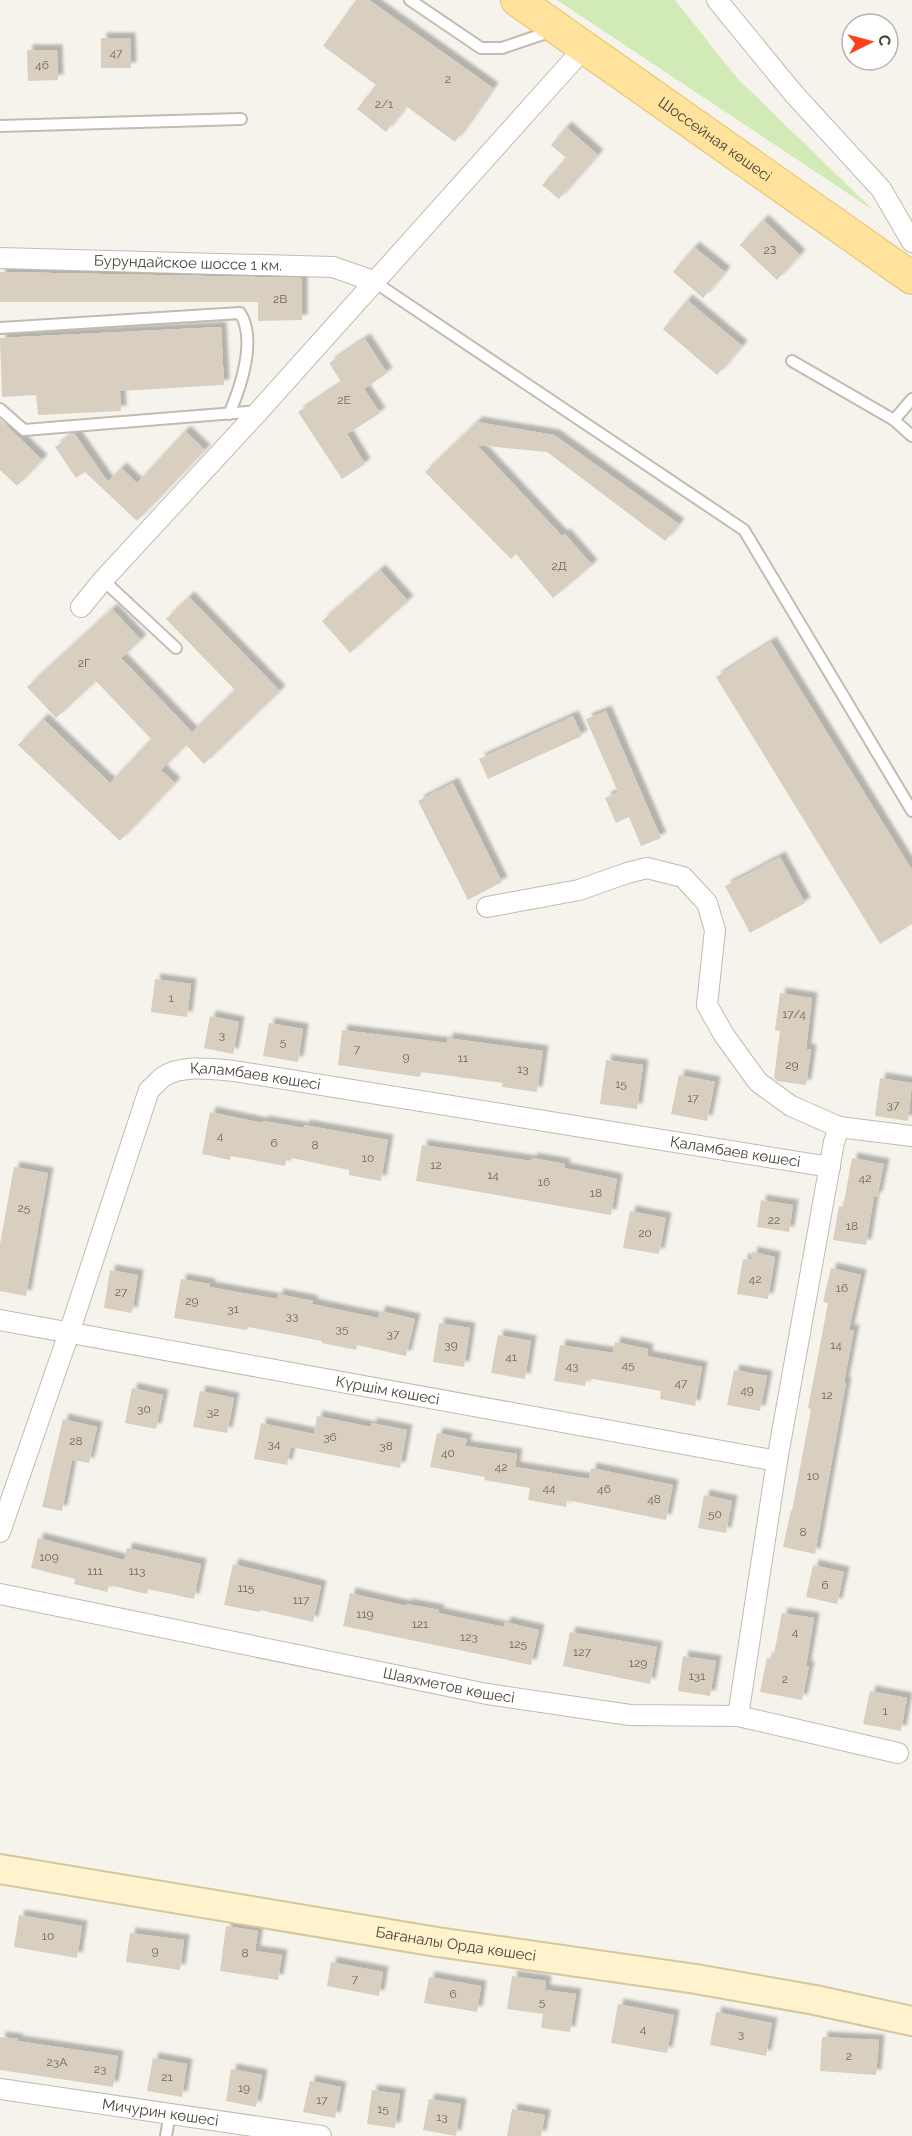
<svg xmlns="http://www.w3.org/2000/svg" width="912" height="2136" font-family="Raleway,sans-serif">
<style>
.green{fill:#d2eab5}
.building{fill:#d8cfc1;filter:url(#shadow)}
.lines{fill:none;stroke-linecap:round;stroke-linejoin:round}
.lane-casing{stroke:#c2bbae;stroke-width:14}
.street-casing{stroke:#c2bbae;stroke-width:22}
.secondary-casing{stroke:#d6c79b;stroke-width:32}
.primary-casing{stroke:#e6c16a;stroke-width:34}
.lane{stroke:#fff;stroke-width:10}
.street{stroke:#fff;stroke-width:20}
.secondary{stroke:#fff3cd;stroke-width:28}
.primary{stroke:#ffe39c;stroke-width:32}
.labels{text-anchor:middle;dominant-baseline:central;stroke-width:4.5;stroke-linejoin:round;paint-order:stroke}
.number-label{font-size:12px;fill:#6e675b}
.street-label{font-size:15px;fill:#4b4439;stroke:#fff}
</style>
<defs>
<filter id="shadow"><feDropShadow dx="5.5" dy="-5.5" stdDeviation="1.5" flood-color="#0004"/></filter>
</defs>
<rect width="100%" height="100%" fill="#f6f3ec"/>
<path class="green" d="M557,0H675L737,78L873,210Z"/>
<path class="building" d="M356,0H369L493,88L455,142L406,106L386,132L357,109L376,85L323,46Z
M101,38H130L131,68H101Z
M27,50H57L58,80L28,81Z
M566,127L598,155L559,199L542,185L566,158L551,145Z
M763,220L800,255L777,280L740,245Z
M694,247L725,272L703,298L673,272Z
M0,272L302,278V320L258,321V302H0Z
M687,300L742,346L717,375L663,329Z
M221,327L224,385L120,391L121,411L38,415L36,395L2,397L0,338Z
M365,339L387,373L364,389L380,413L347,434L365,464L342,479L298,412L342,383L329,363Z
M0,419L42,460L17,486L0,470Z
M477,422L554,435L679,524L665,541L547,452L477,445L562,536L565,534L592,565L553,598L516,554L511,559L425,472Z
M185,431L205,450L137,521L85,472L76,478L55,447L74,433L108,482L121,468L137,483Z
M380,570L408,601L350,653L322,621Z
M189,597L280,691L204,764L186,745L161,770L175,783L120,841L18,745L43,719L110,783L151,739L96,681L56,718L27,687L112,609L141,640L121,658L192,732L235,690L166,619Z
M771,642L912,870V924L880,944L716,677Z
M606,711L661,838L641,846L629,817L616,823L605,798L618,792L586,719Z
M573,716L582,736L488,779L479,759Z
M453,783L502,882L468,900L418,801Z
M780,857L805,903L750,933L725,886Z
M155,979L191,984L187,1017L151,1012Z
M780,993L812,998L806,1049L811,1050L806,1085L777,1081L774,1078L780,1031L775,1030Z
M210,1016L239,1022L233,1054L204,1048Z
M269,1023L303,1029L298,1062L263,1056Z
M342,1030L447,1043V1038L543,1051L537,1092L502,1087L503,1083L421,1072L420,1077L338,1065Z
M606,1060L643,1065L637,1109L600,1104Z
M679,1075L715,1082L707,1121L671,1114Z
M880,1078L912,1083L908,1121L875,1116Z
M210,1112L262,1123L263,1121L304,1128V1125L388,1140L381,1181L349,1175V1170L287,1157L285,1166L231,1156L230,1160L202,1154Z
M422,1145L531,1161L532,1158L565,1164L564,1168L617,1179L611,1215L416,1181Z
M852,1158L884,1164L877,1197H874L866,1245L833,1240L839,1206L843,1207Z
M14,1167L48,1173L26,1296L0,1291V1244Z
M761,1200L793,1205L789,1232L757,1227Z
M630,1211L666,1218L659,1254L623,1248Z
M752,1252L775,1257L768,1299L737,1294L743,1259L751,1260Z
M831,1268L861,1275L849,1330H854L844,1382L846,1383L815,1554L783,1547L791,1510L792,1511L811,1409L808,1408L828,1303L823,1302Z
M110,1270L138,1275L132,1313L104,1308Z
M181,1279L210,1284L209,1287L277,1299L278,1294L313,1301L312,1304L378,1318L380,1311L415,1319L406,1356L357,1345L356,1350L322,1343V1341L248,1327L247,1330L174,1318Z
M439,1323L470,1328L464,1367L433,1362Z
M498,1335L531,1341L525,1379L491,1373Z
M615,1342L648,1349L647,1356L702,1367L695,1406L660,1399L661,1391L587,1378L585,1386L554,1381L560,1345L613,1353Z
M734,1370L767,1376L760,1411L727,1405Z
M132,1388L163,1395L156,1429L125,1423Z
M200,1391L234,1398L227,1433L193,1427Z
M317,1416L371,1427V1423L407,1430L400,1468L291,1447L287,1465L254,1459L261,1423L314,1434Z
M63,1419L97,1427L89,1463L72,1460L62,1511L42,1507Z
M437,1433L467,1439L465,1446L517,1454L515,1467L589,1479L591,1468L673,1485L666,1520L567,1500L566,1507L528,1500L530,1488L484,1480L485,1477L430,1467Z
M704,1495L732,1501L726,1533L698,1528Z
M38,1538L124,1560L127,1548L201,1564L194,1599L148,1589L147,1594L109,1585L107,1592L74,1584L75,1579L31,1568Z
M233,1564L321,1586L313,1622L260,1610V1612L224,1605Z
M813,1565L844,1572L837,1604L806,1597Z
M350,1593L406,1606L407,1604L439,1610L438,1613L504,1627L505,1622L539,1630L531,1665L343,1626Z
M782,1613L814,1618L806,1666H809L802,1700L760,1692L767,1658L773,1659Z
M570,1632L657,1647L650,1684L563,1666Z
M683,1656L716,1661L710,1696L678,1691Z
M870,1691L907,1698L901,1731L863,1724Z
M19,1915L82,1926L77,1958L14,1947Z
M226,1926L258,1931L255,1951L282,1955L278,1980L220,1971Z
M130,1933L184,1940L180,1970L126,1962Z
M331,1962L383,1972L379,1996L327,1986Z
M512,1976L546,1981L545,1990L576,1994L570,2032L541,2028L543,2014L507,2009Z
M429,1977L481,1986L477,2012L424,2003Z
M618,2004L674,2015L667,2053L611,2043Z
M716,2012L772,2023L766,2056L710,2045Z
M0,2037L18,2039L17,2041L118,2056L113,2087L0,2070Z
M822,2037L879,2040L876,2075L820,2071Z
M153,2058L187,2064L182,2097L147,2091Z
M231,2069L262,2075L256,2107L226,2101Z
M310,2081L341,2087L335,2118L303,2112Z
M372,2090L400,2094L395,2128L367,2124Z
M429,2099L461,2104L456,2136L423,2130Z
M512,2109L545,2115L541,2136H507Z"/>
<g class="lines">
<defs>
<path id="lane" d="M410,0L481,48H502L552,31
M0,126L241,119
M373,281L744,530L912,811
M0,328L240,313C257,339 241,387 229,414
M792,361L894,420
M912,399L894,420L912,436
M0,409L24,430L258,411
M103,580L176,648
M166,2136L170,2113"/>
<g id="street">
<path d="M717,0L794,94L881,189L912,242"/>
<path id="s1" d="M0,258L333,267L373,281"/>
<path d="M81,607L103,580L259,411L585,47"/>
<path d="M487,907L579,890L627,873L647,868L683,877L707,903L715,930L707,1005L724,1035L758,1082L791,1106L839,1127"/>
<path id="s2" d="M0,1320L777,1461"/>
<path id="s3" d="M0,1532L69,1333L149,1090C154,1086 158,1081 163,1077C182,1064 213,1069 234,1071L830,1167"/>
<path id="s4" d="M0,1594L487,1694L630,1715L738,1716L898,1753"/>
<path d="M738,1716L777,1461L834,1142L839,1127L912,1136"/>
<path id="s5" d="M0,2089L321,2136"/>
</g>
<g id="secondary">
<path id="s6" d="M0,1869L437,1942L696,1979L815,2000L912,2021"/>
</g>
<g id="primary">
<path id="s7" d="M517,0L912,278"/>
</g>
</defs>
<use href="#lane" class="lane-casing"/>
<use href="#street" class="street-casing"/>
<use href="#secondary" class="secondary-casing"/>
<use href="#primary" class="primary-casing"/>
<use href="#lane" class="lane"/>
<use href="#street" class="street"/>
<use href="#secondary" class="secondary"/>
<use href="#primary" class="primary"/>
</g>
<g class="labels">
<g class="number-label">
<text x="116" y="53">47</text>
<text x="42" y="65">46</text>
<text x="448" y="79">2</text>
<text x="384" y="104">2/1</text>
<text x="770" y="250">2З</text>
<text x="280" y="299">2В</text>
<text x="344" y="400">2Е</text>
<text x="559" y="566">2Д</text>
<text x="84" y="663">2Г</text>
<text x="171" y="998">1</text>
<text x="794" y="1014">17/4</text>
<text x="222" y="1035">3</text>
<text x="283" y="1042">5</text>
<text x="357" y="1049">7</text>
<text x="406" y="1057">9</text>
<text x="463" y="1058">11</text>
<text x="792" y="1065">29</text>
<text x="523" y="1069">13</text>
<text x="621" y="1084">15</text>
<text x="693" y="1098">17</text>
<text x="893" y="1105">37</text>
<text x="220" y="1136">4</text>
<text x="274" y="1143">6</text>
<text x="315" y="1145">8</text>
<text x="368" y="1158">10</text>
<text x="436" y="1165">12</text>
<text x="493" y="1175">14</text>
<text x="865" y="1178">42</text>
<text x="544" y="1182">16</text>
<text x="596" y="1193">18</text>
<text x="24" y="1208">25</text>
<text x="774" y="1220">22</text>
<text x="852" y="1226">18</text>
<text x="645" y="1233">20</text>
<text x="755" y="1279">42</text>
<text x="842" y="1288">16</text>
<text x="121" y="1292">27</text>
<text x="192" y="1301">29</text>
<text x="233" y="1309">31</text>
<text x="292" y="1316">33</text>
<text x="342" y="1329">35</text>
<text x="393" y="1334">37</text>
<text x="451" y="1345">39</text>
<text x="836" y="1345">14</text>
<text x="511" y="1357">41</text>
<text x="628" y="1365">45</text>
<text x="572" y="1366">43</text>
<text x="681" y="1383">47</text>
<text x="747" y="1390">49</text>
<text x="827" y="1395">12</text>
<text x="144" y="1409">30</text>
<text x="213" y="1412">32</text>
<text x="330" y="1437">36</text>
<text x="76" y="1441">28</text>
<text x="274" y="1444">34</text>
<text x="386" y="1446">38</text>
<text x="448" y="1453">40</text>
<text x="501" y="1467">42</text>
<text x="813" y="1476">10</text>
<text x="549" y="1488">44</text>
<text x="604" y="1489">46</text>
<text x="654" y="1499">48</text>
<text x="715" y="1514">50</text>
<text x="803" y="1532">8</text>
<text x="49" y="1557">109</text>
<text x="95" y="1571">111</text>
<text x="137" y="1571">113</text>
<text x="825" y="1585">6</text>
<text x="246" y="1588">115</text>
<text x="301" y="1600">117</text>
<text x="365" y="1614">119</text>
<text x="420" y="1624">121</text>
<text x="795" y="1632">4</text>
<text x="469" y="1637">123</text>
<text x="518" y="1644">125</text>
<text x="582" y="1652">127</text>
<text x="638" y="1663">129</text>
<text x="697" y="1676">131</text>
<text x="785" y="1679">2</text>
<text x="885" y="1711">1</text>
<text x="48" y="1936">10</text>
<text x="155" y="1951">9</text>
<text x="245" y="1953">8</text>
<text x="355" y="1979">7</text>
<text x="453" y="1994">6</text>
<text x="542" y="2002">5</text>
<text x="643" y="2029">4</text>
<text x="741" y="2034">3</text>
<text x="849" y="2056">2</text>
<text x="57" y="2062">23А</text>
<text x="100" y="2069">23</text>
<text x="167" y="2077">21</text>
<text x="244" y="2088">19</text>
<text x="322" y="2100">17</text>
<text x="383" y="2109">15</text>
<text x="442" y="2117">13</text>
</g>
<g class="street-label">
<text stroke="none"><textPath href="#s7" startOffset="242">Шоссейная көшесі</textPath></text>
<text stroke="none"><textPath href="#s1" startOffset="188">Бурундайское шоссе 1 км.</textPath></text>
<text stroke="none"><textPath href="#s3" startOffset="580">Қаламбаев көшесі</textPath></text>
<text stroke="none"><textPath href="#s3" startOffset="1066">Қаламбаев көшесі</textPath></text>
<text stroke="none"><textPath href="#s2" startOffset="394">Күршім көшесі</textPath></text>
<text stroke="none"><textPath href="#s4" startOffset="458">Шаяхметов көшесі</textPath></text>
<text stroke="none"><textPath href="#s6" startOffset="462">Бағаналы Орда көшесі</textPath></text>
<text stroke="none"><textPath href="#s5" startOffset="162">Мичурин көшесі</textPath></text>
</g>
</g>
<g transform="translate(870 42) rotate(84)"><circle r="28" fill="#ffffff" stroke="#b7b4b0" stroke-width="1.5"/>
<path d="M0-4.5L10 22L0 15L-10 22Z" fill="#fc3f1d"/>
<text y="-9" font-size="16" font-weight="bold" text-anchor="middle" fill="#4b4439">С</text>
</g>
</svg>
